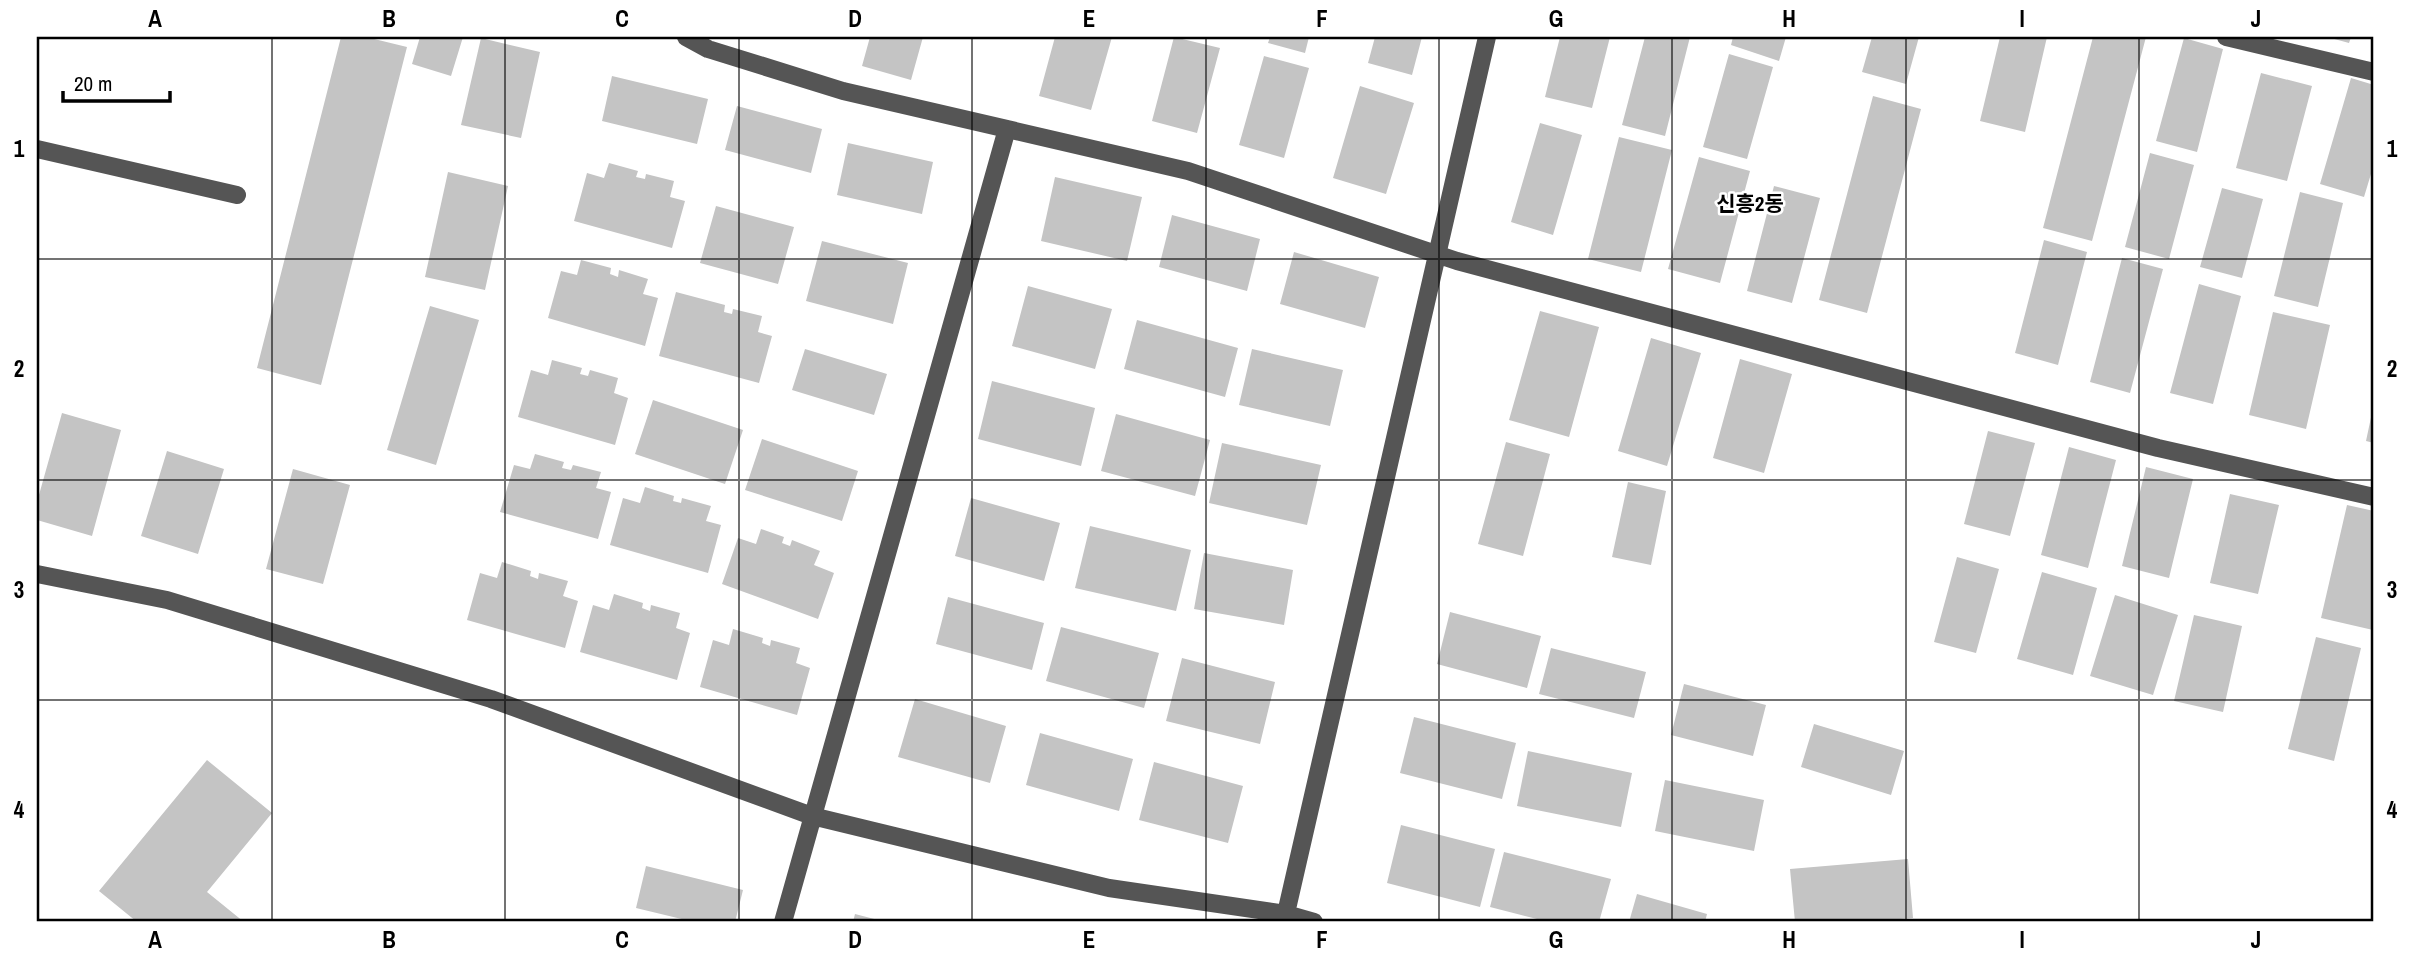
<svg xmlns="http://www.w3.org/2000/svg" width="2411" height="959" font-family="'Archivo Narrow','Noto Sans KR',sans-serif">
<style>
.building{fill:#c4c4c4}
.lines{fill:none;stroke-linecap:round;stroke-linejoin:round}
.minor{stroke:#555;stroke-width:18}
.grid{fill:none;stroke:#000;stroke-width:2;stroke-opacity:0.55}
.labels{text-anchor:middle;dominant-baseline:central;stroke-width:5;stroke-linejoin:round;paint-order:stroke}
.quarter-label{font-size:21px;font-weight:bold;fill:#000;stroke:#fff}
.neatline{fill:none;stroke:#000;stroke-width:2.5}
.grid-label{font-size:23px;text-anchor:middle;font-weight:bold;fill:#000}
</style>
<rect width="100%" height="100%" fill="#fff"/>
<path class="building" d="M341,37H366L407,47L321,385L257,368Z
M420,37H463L451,76L412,64Z
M870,37H923L911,80L862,66Z
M1055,37H1112L1091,110L1039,96Z
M1174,37L1220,48L1197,133L1152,121Z
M1270,37H1309L1305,53L1268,43Z
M1375,37H1422L1412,75L1368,63Z
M1560,37H1610L1592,108L1545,97Z
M1645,37H1690L1665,136L1622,125Z
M1733,37H1786L1779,61L1731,45Z
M1872,37H1919L1906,84L1862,72Z
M2000,37H2047L2025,132L1980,121Z
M2093,37H2146L2092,241L2043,228Z
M2327,37H2351L2349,43Z
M481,38L540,52L521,138L461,125Z
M2184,38L2223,49L2197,152L2156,141Z
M1729,54L1773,67L1747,159L1703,147Z
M1264,56L1309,68L1284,158L1239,145Z
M2261,73L2312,86L2287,181L2236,168Z
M612,76L708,99L697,144L602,121Z
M2351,78L2374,85V164L2364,197L2320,184Z
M1360,86L1414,103L1386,194L1333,178Z
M1873,96L1921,109L1867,313L1819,300Z
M737,106L822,129L811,173L725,150Z
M1540,123L1582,135L1553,235L1511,222Z
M1619,137L1672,150L1641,272L1588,259Z
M848,143L933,162L922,214L837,195Z
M2150,153L2194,165L2169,259L2125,247Z
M1699,157L1750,171L1720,283L1668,269Z
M609,163L638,171L636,177L645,179L646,174L674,181L670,197L685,201L672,248L574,221L587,173L604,178Z
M448,172L508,186L485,290L425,277Z
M1055,177L1142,197L1127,261L1041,241Z
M1774,186L1820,198L1792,303L1747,291Z
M2222,188L2263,199L2242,278L2200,267Z
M2300,192L2343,203L2318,307L2274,296Z
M716,206L794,227L778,284L700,263Z
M1172,215L1260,239L1247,291L1159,267Z
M2044,240L2087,252L2058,365L2015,353Z
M822,241L908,263L893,324L806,301Z
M1294,252L1379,277L1365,328L1280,304Z
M2122,258L2163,269L2130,393L2090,382Z
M581,260L611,268L610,274L618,277L619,270L648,279L643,294L658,298L645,346L548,318L561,271L577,275Z
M2199,284L2241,296L2213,404L2170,393Z
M1028,286L1112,309L1095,369L1012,346Z
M676,292L725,305L724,312L732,314L733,309L762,316L758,332L772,336L759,383L659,356Z
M430,306L479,320L436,465L387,450Z
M1540,311L1599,327L1569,437L1509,420Z
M2273,312L2330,325L2306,429L2249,415Z
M1137,320L1238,348L1225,397L1124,369Z
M1651,338L1701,353L1667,466L1618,451Z
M805,349L887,374L874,415L792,390Z
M1252,349L1343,370L1330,426L1239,405Z
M1740,359L1792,374L1764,473L1713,458Z
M552,360L582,368L580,374L588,376L590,370L618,378L614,393L628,398L615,445L518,417L531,370L548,375Z
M992,381L1095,408L1081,466L978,439Z
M653,400L743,430L725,484L635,454Z
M2373,408H2374V443L2366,441Z
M62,413L121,430L92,536L37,520V502Z
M1116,414L1210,440L1195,496L1101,471Z
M1988,431L2035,443L2010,536L1964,524Z
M762,439L858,471L842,521L745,490Z
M1506,442L1550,454L1523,556L1478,544Z
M1222,443L1321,465L1307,525L1209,503Z
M2069,447L2116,460L2088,568L2041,555Z
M167,451L224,469L198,554L141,536Z
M535,454L564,462L562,468L571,470L573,465L601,472L596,488L611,492L598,539L500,512L514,465L530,469Z
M2146,467L2193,479L2169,578L2122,566Z
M293,469L350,485L323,584L266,569Z
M1628,482L1666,491L1651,565L1612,557Z
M645,487L674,496L673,501L681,503L682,498L711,506L706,521L721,525L708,573L610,545L623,498L640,503Z
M2230,494L2279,505L2258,594L2210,583Z
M971,498L1060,523L1044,581L955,556Z
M2347,505L2374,511L2373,630L2321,618Z
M1090,526L1191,550L1176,611L1075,588Z
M761,529L784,537L782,543L790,546L792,540L820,551L814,565L834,573L818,619L722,584L738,538L756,544Z
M1204,553L1293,570L1284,625L1194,609Z
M1957,557L1999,569L1976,653L1934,642Z
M502,562L531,571L530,576L538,579L539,573L568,581L563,596L578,601L565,648L467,620L480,573L497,578Z
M2042,572L2097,588L2073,675L2017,659Z
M614,594L643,603L642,608L650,611L651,605L680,613L676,628L690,633L677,680L580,652L593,605L609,610Z
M2115,595L2178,615L2153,695L2090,676Z
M948,597L1044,623L1032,670L936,644Z
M1450,612L1541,636L1527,688L1437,664Z
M2194,615L2242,626L2223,712L2174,701Z
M1061,627L1159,653L1144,708L1046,681Z
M733,629L763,638L762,643L770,646L771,640L800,648L796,663L810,668L797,715L700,687L713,640L729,645Z
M2316,637L2361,648L2334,761L2288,749Z
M1551,648L1646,672L1634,718L1539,694Z
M1182,658L1275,682L1260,744L1166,721Z
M1684,684L1766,705L1753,756L1671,735Z
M915,699L1006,726L990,783L898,757Z
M1414,717L1516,743L1502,799L1400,773Z
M1814,724L1904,751L1891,795L1801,767Z
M1040,733L1133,759L1119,811L1026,785Z
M1528,751L1632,773L1621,827L1517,806Z
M207,760L272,813L207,892L244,922H137L99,891Z
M1154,762L1243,786L1228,843L1139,820Z
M1665,780L1764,800L1754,851L1655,831Z
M1401,825L1495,849L1480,907L1387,883Z
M1504,852L1611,879L1599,922H1549L1490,907Z
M1908,859L1913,918L1861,922H1795L1790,869Z
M646,866L743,890L735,922H694L636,908Z
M1637,894L1707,914L1705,922H1629Z
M855,914L882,921V922H853Z"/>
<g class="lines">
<path class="minor" d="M686,37L708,49L843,91L1188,171L1457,261L2158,448L2374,497
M2226,37L2374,72
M37,149L237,195
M37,574L167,600L491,699L812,816L1109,888L1286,914L1314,922
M783,922L1007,129
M1284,922L1487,37"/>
</g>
<path class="grid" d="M272,37V922M505,37V922M739,37V922M972,37V922M1206,37V922M1439,37V922M1672,37V922M1906,37V922M2139,37V922M37,259H2374M37,480H2374M37,700H2374"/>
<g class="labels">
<g class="quarter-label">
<text x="1750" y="203">신흥2동</text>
</g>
</g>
<rect width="2411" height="959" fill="none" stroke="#ffffff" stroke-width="77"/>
<path d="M63 91v10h107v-10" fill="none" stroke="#000000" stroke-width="3.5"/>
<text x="74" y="91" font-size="21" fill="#000000" stroke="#ffffff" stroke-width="5" paint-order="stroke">20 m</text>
<rect x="38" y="38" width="2334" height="882" class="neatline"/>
<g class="grid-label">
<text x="155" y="27">A</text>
<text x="389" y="27">B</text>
<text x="622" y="27">C</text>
<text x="855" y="27">D</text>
<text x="1089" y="27">E</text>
<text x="1322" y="27">F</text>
<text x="1556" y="27">G</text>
<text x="1789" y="27">H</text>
<text x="2022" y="27">I</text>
<text x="2256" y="27">J</text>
<text x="19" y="157">1</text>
<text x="2392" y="157">1</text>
<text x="19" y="377">2</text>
<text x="2392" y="377">2</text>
<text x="19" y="598">3</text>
<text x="2392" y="598">3</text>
<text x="19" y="818">4</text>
<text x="2392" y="818">4</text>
<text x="155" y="948">A</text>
<text x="389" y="948">B</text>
<text x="622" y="948">C</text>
<text x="855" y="948">D</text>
<text x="1089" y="948">E</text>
<text x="1322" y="948">F</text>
<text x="1556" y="948">G</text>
<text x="1789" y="948">H</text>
<text x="2022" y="948">I</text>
<text x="2256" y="948">J</text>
</g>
</svg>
